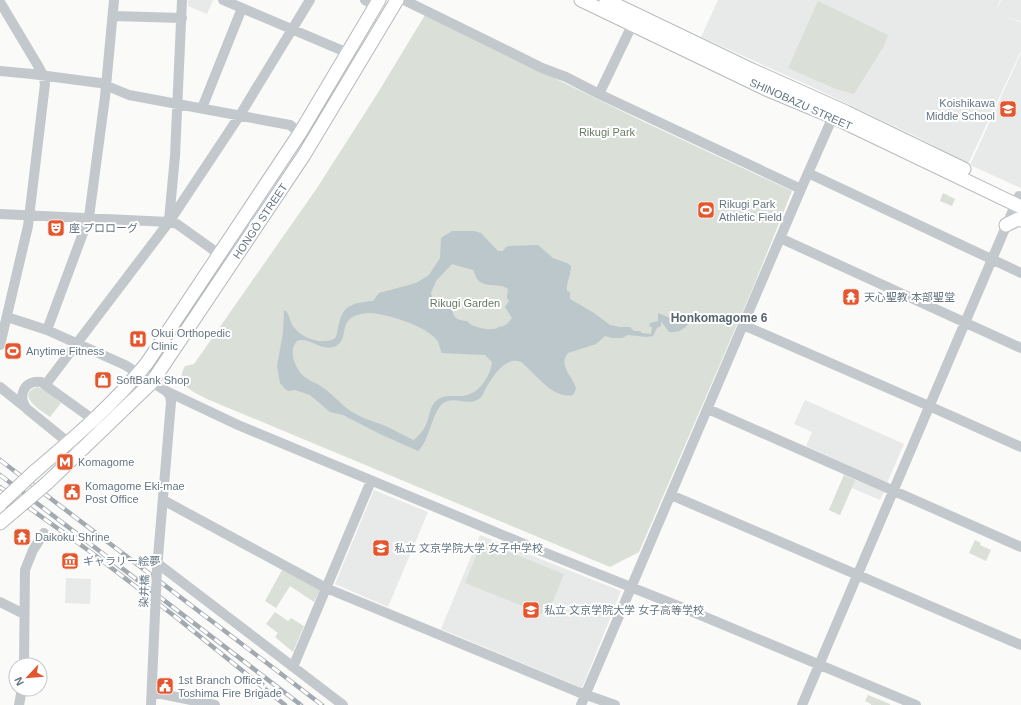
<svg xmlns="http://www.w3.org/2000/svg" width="1021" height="705" font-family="Helvetica,'Noto Sans JP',sans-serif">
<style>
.built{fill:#e8e9e9}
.green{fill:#dadfd7}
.water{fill:#bbc7cb;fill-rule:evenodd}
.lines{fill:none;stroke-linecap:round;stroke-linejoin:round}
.major-casing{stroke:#b5babe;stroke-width:15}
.minor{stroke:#c3c8cc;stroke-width:10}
.major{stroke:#fff;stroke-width:13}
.rail-casing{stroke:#a2aab0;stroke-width:4.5}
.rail{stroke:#fff;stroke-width:3;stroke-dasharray:9;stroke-linecap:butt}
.major-bridge-casing{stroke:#b5babe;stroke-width:15;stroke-linecap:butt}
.minor-bridge{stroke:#c3c8cc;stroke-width:10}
.major-bridge{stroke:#fff;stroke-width:13}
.labels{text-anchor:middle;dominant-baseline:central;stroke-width:4;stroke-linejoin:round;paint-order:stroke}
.poi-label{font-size:11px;fill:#657683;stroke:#fff;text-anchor:start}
.street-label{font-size:11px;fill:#657683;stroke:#fff}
.park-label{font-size:11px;fill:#687a64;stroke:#fff}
.neighbourhood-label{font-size:12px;font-weight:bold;fill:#57646e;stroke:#fff}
</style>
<rect width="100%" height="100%" fill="#fafaf8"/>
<path class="built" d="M188,0H213L207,14L188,6Z
M718,0H1000L996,11L1001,0H1021V22L1000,13L1021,23V51L968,164L917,137L810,86L701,37Z
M1021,53V188L970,165Z
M805,400L904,444L887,483L806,446L812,432L794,424Z
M844,475L884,492L880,500L852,488L840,515L829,510Z
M374,490L428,512L388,607L335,584Z
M480,535L621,591L582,688L441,629Z
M66,578L91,579L90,604L65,603Z"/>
<path class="green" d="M818,1L888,35L884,46L854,94L836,89L788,68Z
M425,15L640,120L792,191L754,285L639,552L610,567L207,399C193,392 174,384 185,366L194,364L317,188L379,91Z
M943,193L955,199L952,206L940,201Z
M37,387L45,390L61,403L50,417C41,411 15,395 37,387Z
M844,475L855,480L840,515L829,510Z
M975,540L981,543L980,545L991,550L986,561L969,553Z
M482,541L564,574L547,616L465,583Z
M282,570L320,590L314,602L290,586L276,608L265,601Z
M275,612L288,621L291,618L304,626L293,652L275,637L278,633L266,624Z
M868,695L890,704V705H871V704L865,701Z"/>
<path class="water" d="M452,231H474L481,233L498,251H503L506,247L509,246L538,245L553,258L567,263L571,266C571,275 566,283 567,291L570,292V299L594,313L610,325L620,327H630L634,331H640L642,333L651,334L652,327L649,326L650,323L658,321V313L678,321L689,323C684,330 677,333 669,332L661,321V326L657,328L653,336L646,337L628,335L622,338H612L605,336L596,344L568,353C557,366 574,377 576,389L573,395C553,400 535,373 521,362C506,356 494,375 487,386C484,391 483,396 479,399C467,407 452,394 441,405C431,417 429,441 418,451L380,434L343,415L330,412L310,395L295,390L288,391L285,389L280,383L277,366L283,333L284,310C290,313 289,321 293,326C301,338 320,345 334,339C338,335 337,330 339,324C343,303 356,303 373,301L379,293L416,283L429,275L440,258L441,238ZM452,264L473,270C475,273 475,276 477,279C485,289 499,282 508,289L507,298L509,301L505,307L512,318L507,324L501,327L499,326L498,328C489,331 480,328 471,325L467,321C449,320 456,311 447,303C443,300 437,299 432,297L431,293L436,281ZM370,313C387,314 424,325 436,339C440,343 439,348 442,353L485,355L492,362C491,375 480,392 467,395C457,398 446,393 437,400C429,406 430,416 426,425C424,430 419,435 415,439L413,440C403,435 393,429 383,425C372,421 362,418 352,412C341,405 333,394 322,387C317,383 311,382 306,378C296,371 287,351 297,341C309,336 322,353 336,346C352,338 333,315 370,313Z"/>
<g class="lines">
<defs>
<path id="major" d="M581,0L766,89L833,117L1021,207
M606,0L752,70L846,112L964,169
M1006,225L1018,219L1021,220
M34,472C74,438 114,404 147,363L300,133L379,0
M47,483L152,382L304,155L397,0
M0,523L13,512"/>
</defs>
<use href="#major" class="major-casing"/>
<path class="minor" d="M223,0L348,53
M365,0L376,6
M404,0L516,55L542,68L566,77L599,94L801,189
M0,2L37,64L43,75L45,84L28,226L0,345
M113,16L182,18
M0,71L32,74L100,83L129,95L290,125L300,133
M599,94L635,19
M202,108L242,8
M808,173L1021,273
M0,214L169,222L177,224L219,254
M169,220L175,156L182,0
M780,238L1021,348
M7,317L47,330L125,365L166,391L238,425L541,551L698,614L916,705
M743,325L929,406L1021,447
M47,330L89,217L105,97L114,0
M46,384L169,222L240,115L310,0
M0,387L25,407
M708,409L1021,547
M80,452L27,409C17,396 24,380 41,382L98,423
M671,495L1021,645
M163,500L326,588L578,692L615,705
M157,563L343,705
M157,569L171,402L170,396L166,391
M0,602L24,614
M24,665L25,570L33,550L44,533
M293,667L371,481
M152,692L215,705
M19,705L22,689
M151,705L155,614
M581,705L801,189L835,112
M802,705L1019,196"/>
<use href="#major" class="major"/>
<defs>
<path id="rail" d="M0,460L322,705
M0,475L301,705
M0,487L92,553L177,618L285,705"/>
</defs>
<use href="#rail" class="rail-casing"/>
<use href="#rail" class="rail"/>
<defs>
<path id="major-bridge" d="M1,503L34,472
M13,512L47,483"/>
</defs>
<use href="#major-bridge" class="major-bridge-casing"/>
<path class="minor-bridge" d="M155,614L157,569"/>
<use href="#major-bridge" class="major-bridge"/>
</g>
<defs>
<symbol id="school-square" viewBox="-11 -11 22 22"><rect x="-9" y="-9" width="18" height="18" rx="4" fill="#e4572e" stroke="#fff"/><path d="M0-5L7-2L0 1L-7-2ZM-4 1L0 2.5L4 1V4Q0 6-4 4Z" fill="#fff"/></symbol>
<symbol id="stadium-square" viewBox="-11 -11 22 22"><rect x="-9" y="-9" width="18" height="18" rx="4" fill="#e4572e" stroke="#fff"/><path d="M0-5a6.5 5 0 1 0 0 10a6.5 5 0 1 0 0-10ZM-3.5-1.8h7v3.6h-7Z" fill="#fff"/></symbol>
<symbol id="theatre-square" viewBox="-11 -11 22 22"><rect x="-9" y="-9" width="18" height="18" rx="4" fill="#e4572e" stroke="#fff"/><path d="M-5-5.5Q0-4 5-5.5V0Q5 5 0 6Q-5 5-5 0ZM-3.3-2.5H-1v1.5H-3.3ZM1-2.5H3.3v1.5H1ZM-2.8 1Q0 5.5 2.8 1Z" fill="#fff"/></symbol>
<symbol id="temple-square" viewBox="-11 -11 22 22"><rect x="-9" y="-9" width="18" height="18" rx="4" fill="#e4572e" stroke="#fff"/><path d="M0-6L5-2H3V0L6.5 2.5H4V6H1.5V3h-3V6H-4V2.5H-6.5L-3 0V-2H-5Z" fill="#fff"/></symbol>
<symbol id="hospital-square" viewBox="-11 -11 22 22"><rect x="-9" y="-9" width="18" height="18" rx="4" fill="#e4572e" stroke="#fff"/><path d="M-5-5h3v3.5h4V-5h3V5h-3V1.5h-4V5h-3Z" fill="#fff"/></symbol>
<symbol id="shop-square" viewBox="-11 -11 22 22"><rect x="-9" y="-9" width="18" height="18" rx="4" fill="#e4572e" stroke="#fff"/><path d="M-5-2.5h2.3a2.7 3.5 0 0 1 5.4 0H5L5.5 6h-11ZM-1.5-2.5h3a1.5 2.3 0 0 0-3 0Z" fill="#fff"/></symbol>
<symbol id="metro-square" viewBox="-11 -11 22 22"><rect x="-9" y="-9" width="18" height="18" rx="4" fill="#e4572e" stroke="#fff"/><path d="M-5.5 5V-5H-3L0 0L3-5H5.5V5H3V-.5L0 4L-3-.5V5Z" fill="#fff"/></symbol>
<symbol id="civic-square" viewBox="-11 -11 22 22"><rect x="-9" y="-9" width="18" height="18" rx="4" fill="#e4572e" stroke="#fff"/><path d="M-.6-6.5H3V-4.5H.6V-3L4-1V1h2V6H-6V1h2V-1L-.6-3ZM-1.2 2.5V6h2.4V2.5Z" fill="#fff"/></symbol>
<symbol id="museum-square" viewBox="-11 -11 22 22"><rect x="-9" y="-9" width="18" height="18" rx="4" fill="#e4572e" stroke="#fff"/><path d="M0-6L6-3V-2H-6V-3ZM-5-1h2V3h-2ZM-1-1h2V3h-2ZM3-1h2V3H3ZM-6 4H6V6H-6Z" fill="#fff"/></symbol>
</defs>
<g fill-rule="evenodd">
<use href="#school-square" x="998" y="99" width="20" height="20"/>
<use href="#stadium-square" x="696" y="200" width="20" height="20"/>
<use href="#theatre-square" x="46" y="218" width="20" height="20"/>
<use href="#temple-square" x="841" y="287" width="20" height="20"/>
<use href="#hospital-square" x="128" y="329" width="20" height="20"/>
<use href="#stadium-square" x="3" y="341" width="20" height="20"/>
<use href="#shop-square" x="93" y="370" width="20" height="20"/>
<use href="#metro-square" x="55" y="452" width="20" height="20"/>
<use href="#civic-square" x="62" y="482" width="20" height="20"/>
<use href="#temple-square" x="12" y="527" width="20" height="20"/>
<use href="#school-square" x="371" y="538" width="20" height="20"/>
<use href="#museum-square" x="60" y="551" width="20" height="20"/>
<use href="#school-square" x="521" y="600" width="20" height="20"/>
<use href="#civic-square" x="155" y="676" width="20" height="20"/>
</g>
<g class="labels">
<g class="poi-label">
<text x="995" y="103" text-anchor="end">Koishikawa<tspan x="995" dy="13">Middle School</tspan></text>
<text x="719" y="204">Rikugi Park<tspan x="719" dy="13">Athletic Field</tspan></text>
<text x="69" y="228">座 プロローグ</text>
<text x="864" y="297">天心聖教 本部聖堂</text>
<text x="151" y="333">Okui Orthopedic<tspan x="151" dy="13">Clinic</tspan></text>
<text x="26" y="351">Anytime Fitness</text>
<text x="116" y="380">SoftBank Shop</text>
<text x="78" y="462">Komagome</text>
<text x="85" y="486">Komagome Eki-mae<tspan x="85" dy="13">Post Office</tspan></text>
<text x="35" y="537">Daikoku Shrine</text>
<text x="394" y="548">私立 文京学院大学 女子中学校</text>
<text x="83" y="561">ギャラリー絵夢</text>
<text x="544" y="610">私立 文京学院大学 女子高等学校</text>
<text x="178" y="680">1st Branch Office,<tspan x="178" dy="13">Toshima Fire Brigade</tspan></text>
</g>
<g class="street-label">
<text transform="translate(801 104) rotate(24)">SHINOBAZU STREET</text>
<text transform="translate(260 221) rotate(-56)">HONGŌ STREET</text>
<text transform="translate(144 591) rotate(-88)">染井橋</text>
</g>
<g class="park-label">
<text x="607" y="132">Rikugi Park</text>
<text x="465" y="303">Rikugi Garden</text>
</g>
<g class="neighbourhood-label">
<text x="719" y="318">Honkomagome 6</text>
</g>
</g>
<g transform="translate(28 677) rotate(244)"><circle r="19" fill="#ffffff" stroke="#c1c8cd"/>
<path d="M0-3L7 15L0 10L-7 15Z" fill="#e4572e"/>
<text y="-6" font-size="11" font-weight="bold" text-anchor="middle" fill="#657683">N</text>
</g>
</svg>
